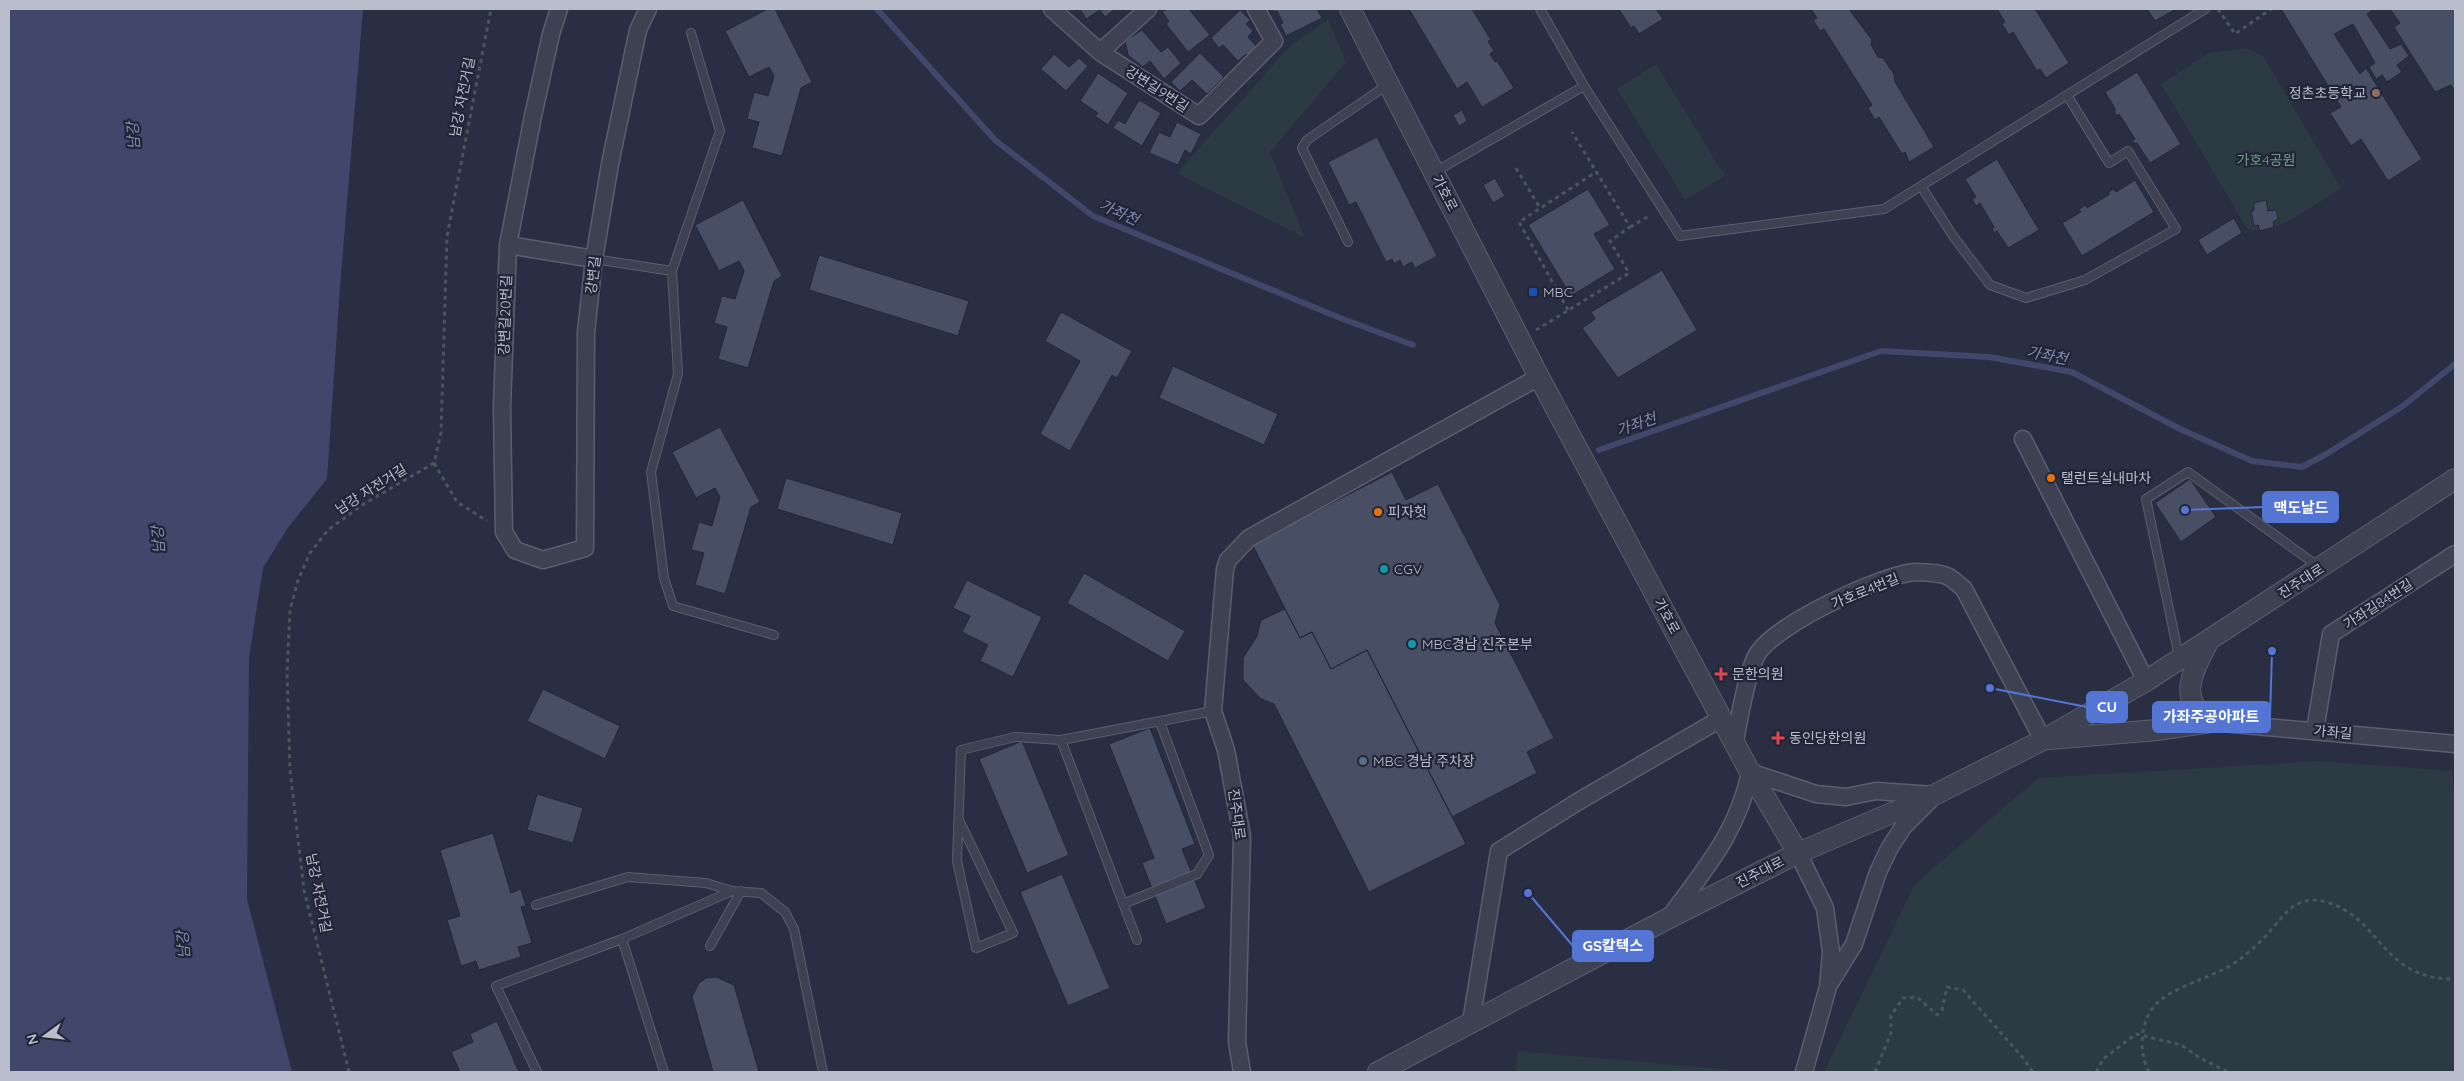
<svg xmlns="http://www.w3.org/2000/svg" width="2464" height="1081" font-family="Quicksand,'Noto Sans KR',sans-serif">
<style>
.green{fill:#2b3a43}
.water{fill:#40476a}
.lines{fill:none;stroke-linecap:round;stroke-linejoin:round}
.stream{stroke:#40476a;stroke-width:6}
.building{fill:#484e63;stroke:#232739}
.service-casing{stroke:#5b5e6f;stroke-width:10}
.minor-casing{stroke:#5b5e6f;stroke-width:19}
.tertiary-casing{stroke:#5b5e6f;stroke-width:22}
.path{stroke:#49575f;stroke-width:3;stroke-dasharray:4 4;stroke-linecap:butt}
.service{stroke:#3d4152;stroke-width:8}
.minor{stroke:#3d4152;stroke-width:16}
.tertiary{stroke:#3d4152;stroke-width:20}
.education-dot{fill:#8d6e63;stroke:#212537;stroke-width:2}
.transit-dot{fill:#1a4fb4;stroke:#212537;stroke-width:2}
.food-dot{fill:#e8710a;stroke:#212537;stroke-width:2}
.culture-dot{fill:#0f9aa8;stroke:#212537;stroke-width:2}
.health-dot{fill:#e0444e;stroke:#212537;stroke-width:2}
.service-dot{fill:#5c6f8a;stroke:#212537;stroke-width:2}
.labels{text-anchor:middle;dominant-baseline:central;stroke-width:4.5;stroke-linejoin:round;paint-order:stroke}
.street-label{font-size:14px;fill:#babdcb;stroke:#212537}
.poi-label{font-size:14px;fill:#babdcb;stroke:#212537;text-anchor:start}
.park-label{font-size:14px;fill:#739b85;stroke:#212537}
.water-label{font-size:15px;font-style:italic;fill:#838cb1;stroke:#212537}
.leader{fill:none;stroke:#5475d3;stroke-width:2}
.callout-dot{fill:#5475d3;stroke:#212537;stroke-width:2}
.callout{fill:#5475d3;stroke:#5475d3;stroke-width:2}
.callout-label{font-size:15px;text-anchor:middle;font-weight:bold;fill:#fff}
</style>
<rect width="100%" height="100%" fill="#292e42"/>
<path class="green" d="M1328,19L1346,62L1270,152L1305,238L1177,173L1289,47Z
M2246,48L2263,56L2341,188C2316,203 2278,235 2248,230L2161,84L2209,53Z
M1656,64L1725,176L1685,200L1617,89Z
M2319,761L2452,771L2455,801V1072H1824L1914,885L2038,778Z
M1518,1051L1730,1070V1072H1516Z"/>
<path class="water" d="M9,9H363L340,287L327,479L287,529L263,568L249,658L247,899L292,1072H9Z"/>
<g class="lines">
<path class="stream" d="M877,9L995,140L1093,216L1340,318L1413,345
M1599,450L1881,351L1989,357L2072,372L2180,429L2252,461L2302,467L2328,453L2403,406L2455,364"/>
</g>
<path class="building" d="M768,9H775L812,82L801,88L782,156L752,148L759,122L747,119L754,92L768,96L774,76L769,67L749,77L725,31Z
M1080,9H1115L1105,17L1100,10L1086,19Z
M1167,9H1189L1210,35L1188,52L1166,24L1169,21L1162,12Z
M1272,9H1317L1322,18L1286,36L1280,24L1283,23L1277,11L1274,12Z
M1409,9H1472L1491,40L1488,41L1494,51L1490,54L1495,62L1497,61L1514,88L1482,107L1467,82L1457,89Z
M1619,9H1656L1663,19L1639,34L1634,26L1631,28Z
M1811,9H1849L1872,40L1871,45L1878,57L1883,58L1894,74L1895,82L1934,147L1909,162L1905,152L1902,154L1879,117L1875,120L1868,108L1872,105L1824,29L1820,31L1813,20L1817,18Z
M1997,9H2035L2069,63L2046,78L2040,69L2037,71L2013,32L2009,35L2002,24L2005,22Z
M2147,9H2176L2155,21Z
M2281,9H2374L2367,14L2390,49L2401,44L2409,56L2397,65L2402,72L2387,82L2382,75L2376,79L2369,67L2375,63L2353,24L2334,34L2360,74L2366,68L2422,159L2388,181L2361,139L2351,146L2330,113L2341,107Z
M2390,9H2455V91L2451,85L2435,92L2394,27L2400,23Z
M1240,10L1250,20L1246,24L1253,31L1248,37L1259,49L1250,57L1246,54L1238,61L1223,45L1219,48L1211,38Z
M1142,30L1161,52L1168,47L1181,63L1164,79L1150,61L1143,67L1128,55L1125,41Z
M1200,53L1224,77L1207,94L1192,80L1180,91L1171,82Z
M1054,54L1069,67L1079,58L1088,66L1066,91L1041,69Z
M2137,72L2181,144L2150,163L2137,143L2135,144L2132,140L2135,139L2119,114L2117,116L2114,111L2116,110L2105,92Z
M1098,73L1128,93L1108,125L1095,116L1098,113L1080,101Z
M1139,100L1161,113L1142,146L1113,128L1118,120L1125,124Z
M1462,110L1467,121L1459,126L1453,115Z
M1177,122L1201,134L1191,154L1185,150L1178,165L1149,153L1159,132L1170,137Z
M1377,137L1437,256L1415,268L1412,262L1403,267L1400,260L1394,264L1392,259L1386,262L1356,202L1349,205L1328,162Z
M1997,159L2039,230L2008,248L1997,231L1994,233L1992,228L1994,227L1980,203L1976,206L1972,199L1976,197L1965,179Z
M1495,178L1505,196L1493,203L1483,185Z
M2135,180L2154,212L2082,256L2062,223L2081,212L2079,209L2086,205L2087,208L2110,194L2108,192L2114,189L2116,192Z
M1588,189L1610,225L1594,234L1615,269L1571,296L1528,225Z
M743,200L782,276L774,281L748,368L718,359L727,327L714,323L722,296L735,299L744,271L739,261L719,271L695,225Z
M2266,200L2268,211L2276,210L2278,219L2273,222L2274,227L2260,231L2258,225L2254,226L2251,211L2254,210V203Z
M2234,218L2242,233L2207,255L2198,240Z
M819,255L969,301L958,336L809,290Z
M1662,270L1697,330L1618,378L1582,328L1595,319L1591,312Z
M1061,312L1132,351L1117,378L1112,375L1070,451L1040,434L1080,361L1045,341Z
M1173,366L1278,414L1264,445L1159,398Z
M720,427L760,502L751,507L725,594L695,585L704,553L691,550L699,522L712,526L720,497L715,488L696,498L672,452Z
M1392,472L1406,500L1438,484L1500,605L1495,623L1554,738L1527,752L1537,773L1452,817L1367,650L1331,669L1312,632L1300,638L1252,544Z
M786,478L902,513L893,545L777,509Z
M2190,479L2216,517L2181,542L2155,503Z
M1084,573L1185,631L1168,661L1067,603Z
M967,580L1042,617L1013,677L980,661L988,645L962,632L970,616L953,608Z
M1285,609L1300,638L1312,632L1331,669L1367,650L1466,844L1369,892L1274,704L1261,699L1243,680V658L1257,636L1261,620Z
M543,689L620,726L605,759L527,721Z
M1150,728L1195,844L1182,849L1206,908L1166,924L1142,863L1154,858L1109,744Z
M1022,741L1069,855L1027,873L979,759Z
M537,794L583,808L573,843L527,830Z
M493,833L511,893L521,889L526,906L521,907L532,943L518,947L521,957L479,970L476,961L461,966L447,920L460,916L440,850Z
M1062,874L1110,988L1068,1006L1020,892Z
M716,977L734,985L759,1072H713L692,997L699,983L706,978Z
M497,1021L519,1072H460L451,1052L473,1042L470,1034Z"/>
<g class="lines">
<defs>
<path id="service" d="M691,33L720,131L672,271L678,374L651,472L664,578L673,606L774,635
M1584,86L1680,236L1884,209L2205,9
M1435,172L1584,86L1540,9
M1921,186L1953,236L1990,285L2026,298L2085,280L2176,229L2128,151L2109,163L2067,95
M1348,242L1302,148L1307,140L1387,85
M594,259L672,271
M2179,657L2146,499L2188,472L2319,567
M959,820L1013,933L976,948L957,861L961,750L1015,737L1061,740
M1123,904L1197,874L1209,855L1160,722
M536,905L628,877L706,883L732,891
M622,939L664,1072
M1137,940L1061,740L1213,711
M710,946L741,891
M537,1072L496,986L622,939L732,891L761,893L785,912L794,929L823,1072"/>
<path id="minor" d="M559,9L551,34L533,116L508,245L502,407L504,532L515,550L543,560L585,548L586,332L594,259L610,164L638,30L648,9
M1052,9L1100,52L1199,116L1274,41L1256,9
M1100,52L1148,9
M508,245L594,259
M2023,439L2146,681
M2211,722L2455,744
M2315,730L2331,634L2455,554
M1735,741C1739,720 1747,670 1758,653C1777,624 1880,575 1915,572C1923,572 1942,573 1949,577C1954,580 1959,585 1964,589L2043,740
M1798,853L1825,908L1831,952L1828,987L1804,1072
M1669,918C1704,870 1738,832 1750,772L1816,794L1846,797L1876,791L1934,795
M1830,983L1854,944L1878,872L1889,849L1903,827L1931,799
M1471,1022L1499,851L1579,801L1722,718
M1242,1072L1237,1042L1242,836L1226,750L1213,711L1225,569L1228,560L1249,538L1539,377"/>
<path id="tertiary" d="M1350,9L1539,377L1750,772L1798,853
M2208,642C2199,660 2183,685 2194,705C2197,711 2206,717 2211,722
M2050,739L2157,730L2211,722
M1378,1072L1669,918L1798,853L1934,795L2043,740L2146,681L2455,479"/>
</defs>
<use href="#service" class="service-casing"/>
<use href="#minor" class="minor-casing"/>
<use href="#tertiary" class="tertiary-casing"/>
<path class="path" d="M2218,9L2235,34L2271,9
M1516,168L1540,208
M1630,227L1651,215
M1568,310L1519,222L1596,172
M1536,330L1629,273L1610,241L1630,227L1572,132
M434,463L457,502L487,521
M349,1072L304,890L290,770L287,673L290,610L298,580L310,553L328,530L362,505L434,463L441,433L447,236L491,9
M1875,1072L1891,1033V1016L1903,998L1917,997L1937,1015L1942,1010L1947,987L1963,990L2023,1058L2033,1072
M2096,1072L2103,1059L2136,1034L2181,1045L2200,1058L2228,1072
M2149,1072C2138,1052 2140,1021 2156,1004C2171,987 2218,976 2239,960C2250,951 2261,942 2270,931C2286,913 2297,894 2326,902C2381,917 2381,980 2455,979"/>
<use href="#service" class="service"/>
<use href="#minor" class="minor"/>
<use href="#tertiary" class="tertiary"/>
</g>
<circle class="education-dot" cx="2376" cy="93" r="5"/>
<rect class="transit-dot" x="1528" y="287" width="10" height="10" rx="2.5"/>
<g class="food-dot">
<circle cx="2051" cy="478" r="5"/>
<circle cx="1378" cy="512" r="5"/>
</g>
<g class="culture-dot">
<circle cx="1384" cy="569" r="5"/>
<circle cx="1412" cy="644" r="5"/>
</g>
<g class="health-dot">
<path d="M1718.5 666.5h5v5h5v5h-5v5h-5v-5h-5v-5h5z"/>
<path d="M1775.5 730.5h5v5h5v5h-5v5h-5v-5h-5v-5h5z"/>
</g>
<circle class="service-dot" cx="1363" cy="761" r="5"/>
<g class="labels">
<g class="street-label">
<text transform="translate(1157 89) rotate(33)">강변길9번길</text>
<text transform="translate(462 97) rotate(-79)">남강 자전거길</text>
<text transform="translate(1445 193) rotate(63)">가호로</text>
<text transform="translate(593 275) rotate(-83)">강변길</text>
<text transform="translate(505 315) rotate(-88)">강변길20번길</text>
<text transform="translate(371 489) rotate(-32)">남강 자전거길</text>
<text transform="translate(2301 581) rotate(-33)">진주대로</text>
<text transform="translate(1865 591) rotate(-22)">가호로4번길</text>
<text transform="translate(2378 604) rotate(-33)">가좌길84번길</text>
<text transform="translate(1667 616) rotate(62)">가호로</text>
<text transform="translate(2333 732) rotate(5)">가좌길</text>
<text transform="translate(1237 814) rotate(82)">진주대로</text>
<text transform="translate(1760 872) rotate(-27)">진주대로</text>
<text transform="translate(319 893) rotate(79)">남강 자전거길</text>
</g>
<g class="poi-label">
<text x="2366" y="93" text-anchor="end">정촌초등학교</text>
<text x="1543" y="292">MBC</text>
<text x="2061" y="478">탤런트실내마차</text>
<text x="1388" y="512">피자헛</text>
<text x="1394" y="569">CGV</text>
<text x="1422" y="644">MBC경남 진주본부</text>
<text x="1732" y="674">문한의원</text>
<text x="1789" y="738">동인당한의원</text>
<text x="1373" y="761">MBC 경남 주차장</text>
</g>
<g class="park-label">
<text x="2266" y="160">가호4공원</text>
</g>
<g class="water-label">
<text transform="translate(133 136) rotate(-94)">남강</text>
<text transform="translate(1119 212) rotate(24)">가좌천</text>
<text transform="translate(2047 355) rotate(11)">가좌천</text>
<text transform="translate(1636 424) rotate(-19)">가좌천</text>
<text transform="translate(158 540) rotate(-94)">남강</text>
<text transform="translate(183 945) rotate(-94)">남강</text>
</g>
</g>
<path class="leader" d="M2185 510L2263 507M1990 688L2087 707M2272 651L2270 717M1528 893L1573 946"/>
<g class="callout-dot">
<circle cx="2185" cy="510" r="5"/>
<circle cx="1990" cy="688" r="5"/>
<circle cx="2272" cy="651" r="5"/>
<circle cx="1528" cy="893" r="5"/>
</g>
<g class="callout">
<rect x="2263" y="492" width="75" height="30" rx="5"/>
<rect x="2087" y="692" width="40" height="30" rx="5"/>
<rect x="2153" y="702" width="117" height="30" rx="5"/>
<rect x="1573" y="931" width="80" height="30" rx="5"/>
</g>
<g class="callout-label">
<text x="2301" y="513">맥도날드</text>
<text x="2107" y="712">CU</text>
<text x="2211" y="722">가좌주공아파트</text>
<text x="1613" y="951">GS칼텍스</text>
</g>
<rect width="2464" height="1081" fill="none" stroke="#babdcb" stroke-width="20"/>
<g transform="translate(45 1036) rotate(255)" stroke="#212537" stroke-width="4" paint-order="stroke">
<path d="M0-4L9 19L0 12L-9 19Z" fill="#babdcb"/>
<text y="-8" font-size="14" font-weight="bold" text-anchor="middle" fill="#babdcb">N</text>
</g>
</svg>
